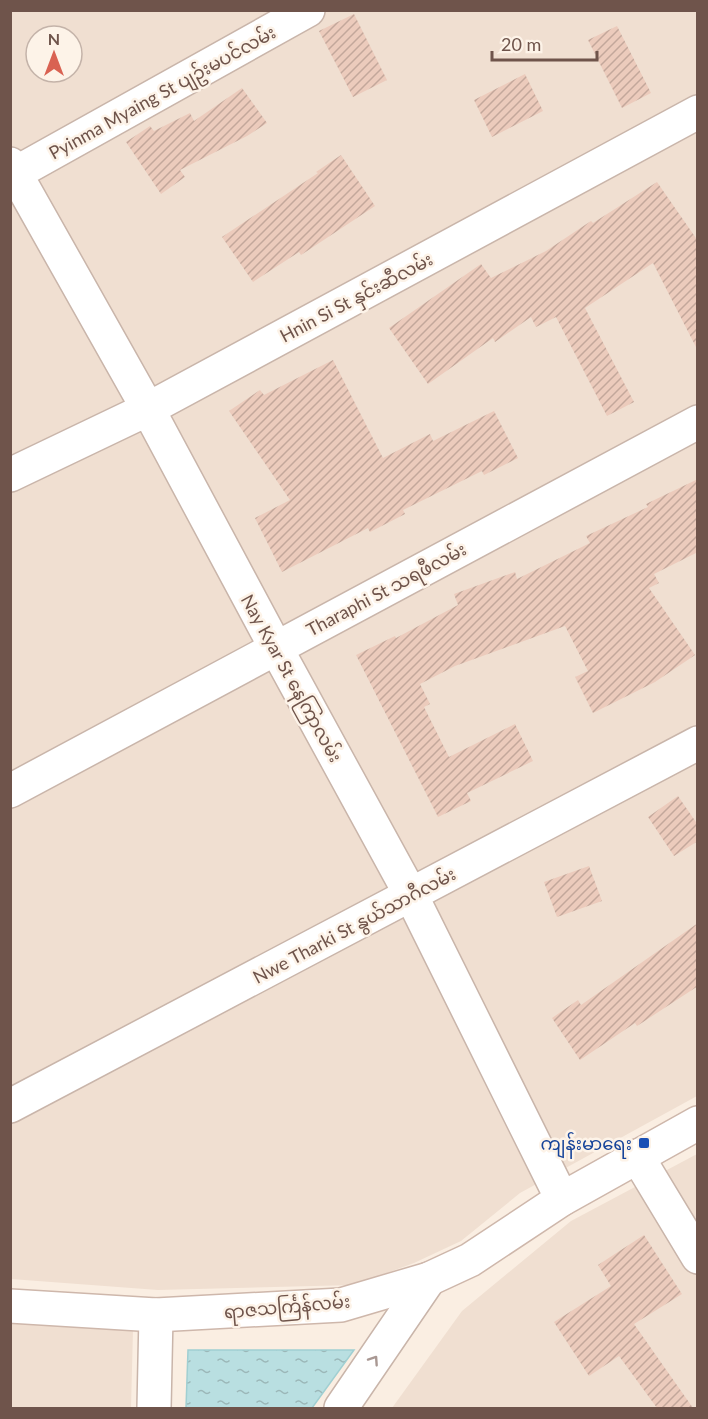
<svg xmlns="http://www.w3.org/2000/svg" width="708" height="1419" font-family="Lato,'Noto Sans Myanmar',sans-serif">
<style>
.residential{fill:#f0dfd1;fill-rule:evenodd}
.water{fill:url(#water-ripples);stroke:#a0cfd2;stroke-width:1.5}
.building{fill:url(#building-hatch)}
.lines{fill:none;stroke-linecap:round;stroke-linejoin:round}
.minor-casing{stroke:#c9b5aa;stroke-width:36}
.tertiary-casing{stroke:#c9b5aa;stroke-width:36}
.secondary-casing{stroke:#ceb7ab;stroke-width:36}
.minor{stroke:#fff;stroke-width:33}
.tertiary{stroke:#fff;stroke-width:33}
.secondary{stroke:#fff;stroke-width:33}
.oneway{stroke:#a99893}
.transit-dot{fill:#1a4fb4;stroke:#fdf3e8;stroke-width:2}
.labels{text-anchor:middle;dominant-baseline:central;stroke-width:5;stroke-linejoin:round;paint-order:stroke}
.street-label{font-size:18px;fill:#6f544b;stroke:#fdf3e8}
.transit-label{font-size:18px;fill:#164399;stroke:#fdf3e8;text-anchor:end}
</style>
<defs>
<pattern id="water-ripples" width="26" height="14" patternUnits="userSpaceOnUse" patternTransform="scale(1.5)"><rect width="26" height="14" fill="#b9dfe1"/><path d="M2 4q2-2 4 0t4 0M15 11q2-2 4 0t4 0" fill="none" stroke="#9bb7b8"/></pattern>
<pattern id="building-hatch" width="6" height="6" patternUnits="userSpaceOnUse" patternTransform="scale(1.5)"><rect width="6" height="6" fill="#eccbbc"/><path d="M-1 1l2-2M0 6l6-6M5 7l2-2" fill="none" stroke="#c3a79b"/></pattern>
</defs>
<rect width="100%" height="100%" fill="#faeee2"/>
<path class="residential" d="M10,11H697V1096L520,1193L461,1241L414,1263L354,1285L158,1290L11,1279ZM36,36H72V72H36Z
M697,1154V1408H392L462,1311L571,1221Z
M10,1322L133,1330L131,1408H11Z"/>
<path class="water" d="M188,1350H354L312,1408H186Z"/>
<path class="building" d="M354,14L387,80L353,97L319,31Z
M617,26L651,93L622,108L588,40Z
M525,74L543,111L492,137L474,100Z
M242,88L267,123L247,136L180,170L185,177L161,194L126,142L150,126L154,131L190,113L194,121Z
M341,155L375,206L301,255L299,252L253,282L222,237L318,173L316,172Z
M657,182L698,241V351L653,263L585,308L634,402L607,416L556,317L536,327L531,317L495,342L493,338L428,384L389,328L481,264L491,278L546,251L591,221L593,223Z
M333,360L383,458L430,434L433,441L494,411L518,458L484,475L482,471L403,510L405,514L370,532L368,528L282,572L255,518L290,500L229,411L260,390L264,395Z
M698,479V552L654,574L659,583L649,588L695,655L655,682L593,713L575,677L588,671L565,626L455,666L420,684L430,704L424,707L449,757L515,724L533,761L467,793L471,801L438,817L356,655L395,636L396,638L458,605L454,594L515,572L517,579L590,543L586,536L648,507L646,504Z
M678,796L698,825V841L674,856L648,817Z
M589,866L602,901L557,917L544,882Z
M698,923V986L637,1026L635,1023L580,1060L552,1018L578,1000L581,1005Z
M644,1235L682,1294L634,1324L693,1408H657L619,1356L589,1376L554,1322L611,1286L598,1265Z"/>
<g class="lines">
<defs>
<path id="minor" d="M10,164L148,409L276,648L411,895L562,1199
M16,173L308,10
M10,475L148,409L698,112
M10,791L698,422
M10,1106L698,743
M637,1156L698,1257"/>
<path id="tertiary" d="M154,1408L156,1315
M341,1408L429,1279"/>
<path id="secondary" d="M10,1306L156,1315L341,1305L429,1279L470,1260L562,1199L698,1123"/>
</defs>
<use href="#minor" class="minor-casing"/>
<use href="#tertiary" class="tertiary-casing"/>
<use href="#secondary" class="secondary-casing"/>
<use href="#minor" class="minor"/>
<use href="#tertiary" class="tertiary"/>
<use href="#secondary" class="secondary"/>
</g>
<defs><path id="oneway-chevron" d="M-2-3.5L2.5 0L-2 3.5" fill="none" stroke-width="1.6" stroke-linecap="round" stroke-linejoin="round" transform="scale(1.5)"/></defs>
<use class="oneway" href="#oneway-chevron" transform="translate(374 1360) rotate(-56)"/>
<rect class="transit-dot" x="638" y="1137" width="12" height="12" rx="3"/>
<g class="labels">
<g class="street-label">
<text transform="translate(162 92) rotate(-29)">Pyinma Myaing St ပျဥ်းမပင်လမ်း</text>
<text transform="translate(356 297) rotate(-28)">Hnin Si St နှင်းဆီလမ်း</text>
<text transform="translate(386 589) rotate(-28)">Tharaphi St သရဖီလမ်း</text>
<text transform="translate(292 678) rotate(61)">Nay Kyar St နေကြာလမ်း</text>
<text transform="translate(354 925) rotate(-28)">Nwe Tharki St နွယ်သာဂီလမ်း</text>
<text transform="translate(287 1306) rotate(-5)">ရာဇသင်္ကြန်လမ်း</text>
</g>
<g class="transit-label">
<text x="632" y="1143">ကျန်းမာရေး</text>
</g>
</g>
<rect width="708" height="1419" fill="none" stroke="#6f544b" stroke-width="24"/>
<g transform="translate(54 54)"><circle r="28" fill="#fdf3e8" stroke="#c4b3a9" stroke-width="1.5"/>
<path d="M0-4.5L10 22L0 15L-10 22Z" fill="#d96252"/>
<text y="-9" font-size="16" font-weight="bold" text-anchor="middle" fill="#6f544b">N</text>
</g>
<path d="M492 51v9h105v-9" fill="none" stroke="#6f544b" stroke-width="3"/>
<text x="501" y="51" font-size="18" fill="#6f544b" stroke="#fdf3e8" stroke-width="4.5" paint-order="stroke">20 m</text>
</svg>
